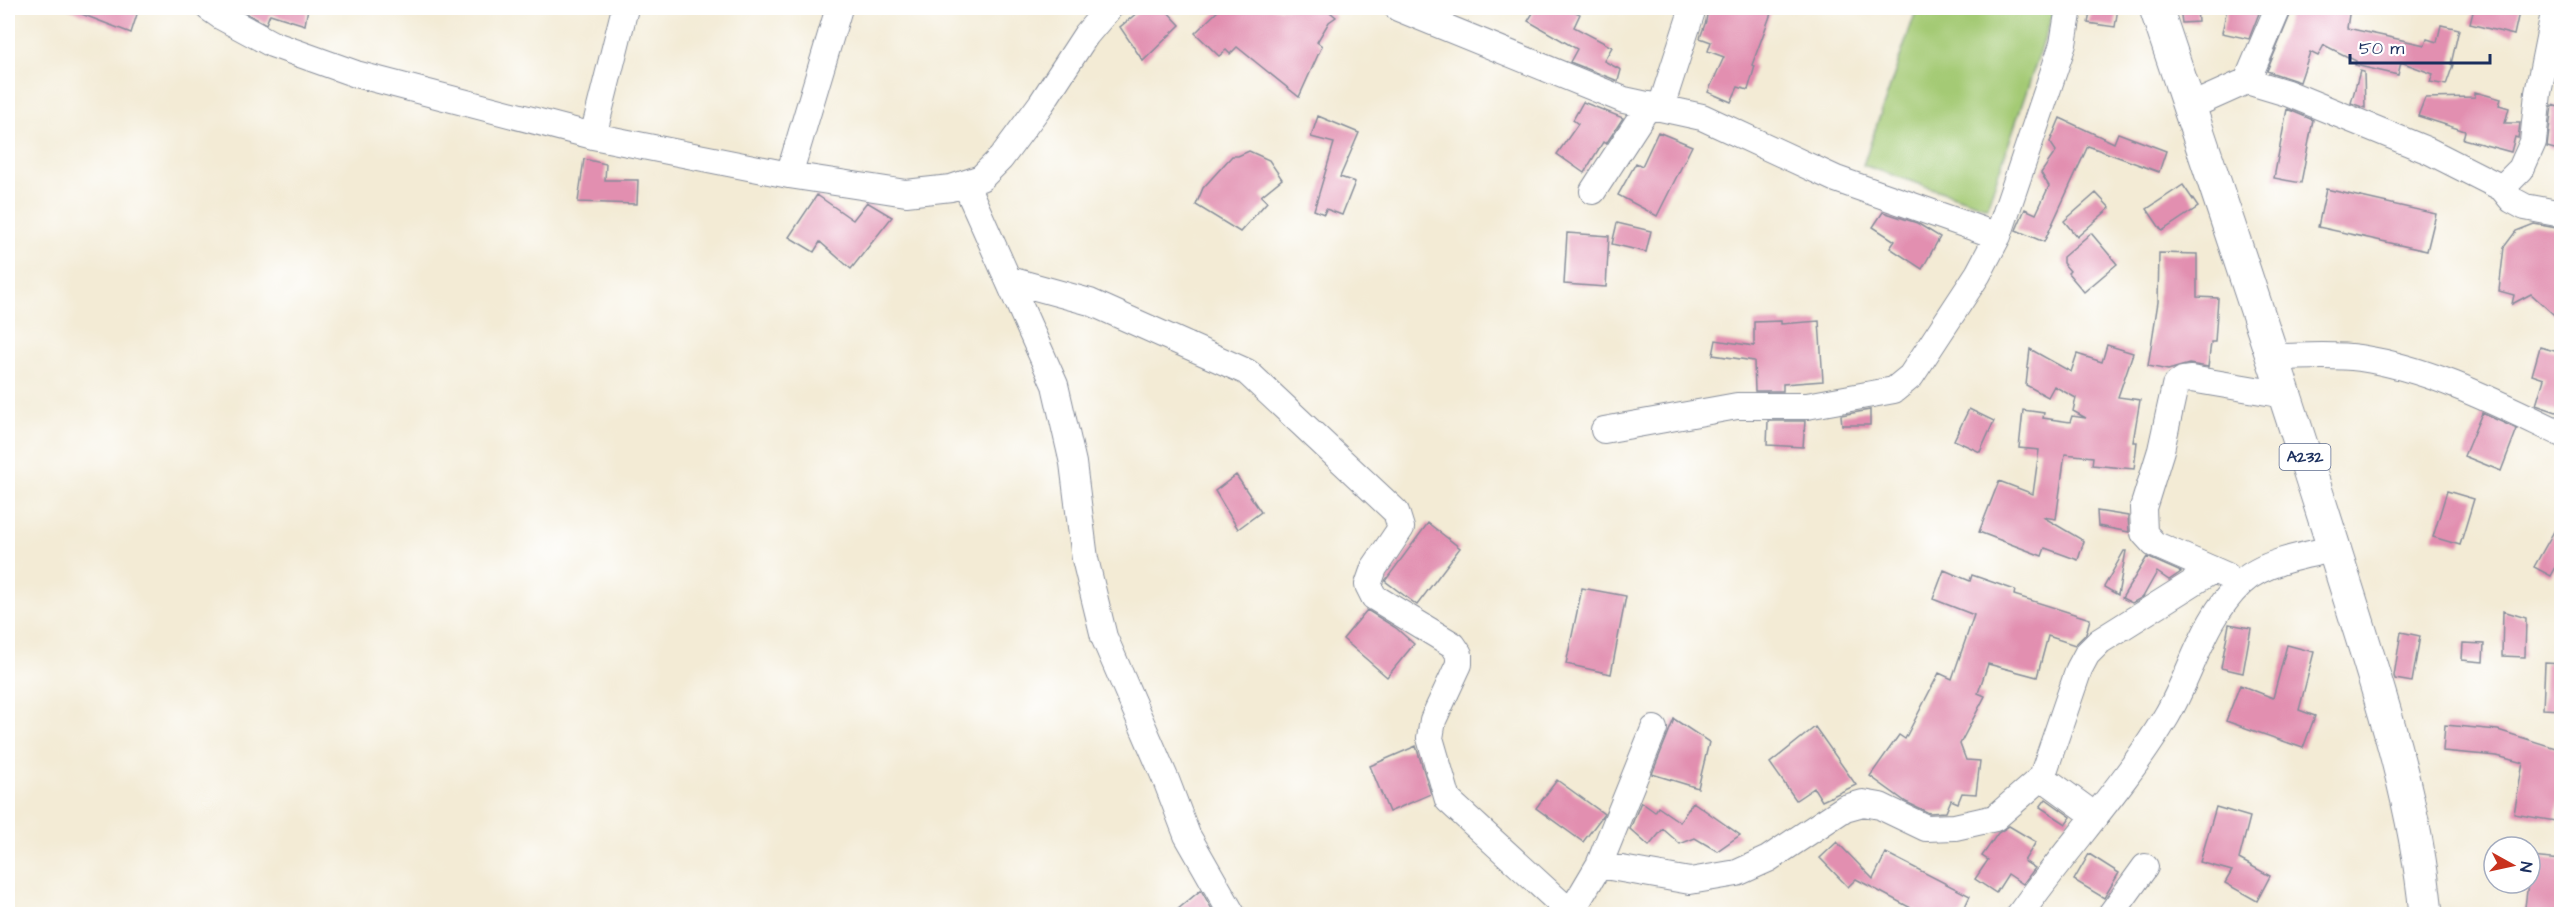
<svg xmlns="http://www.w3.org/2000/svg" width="2569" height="922" font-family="'Architects Daughter',sans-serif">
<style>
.green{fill:#a4ca74;stroke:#607c69;stroke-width:1.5}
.building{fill:#e28fb0}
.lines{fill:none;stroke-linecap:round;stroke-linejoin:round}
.minor-casing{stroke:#878d9a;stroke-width:28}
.major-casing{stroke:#878d9a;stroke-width:35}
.minor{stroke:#fff;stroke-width:26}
.major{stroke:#fff;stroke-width:33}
.labels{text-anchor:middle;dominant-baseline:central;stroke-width:6;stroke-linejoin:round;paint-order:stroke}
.shield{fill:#fff;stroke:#5f6d8e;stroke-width:1.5}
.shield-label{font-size:16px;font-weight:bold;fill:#1b2f5e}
</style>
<rect width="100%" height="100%" fill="#fff"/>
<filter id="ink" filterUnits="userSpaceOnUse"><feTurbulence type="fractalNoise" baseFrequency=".0167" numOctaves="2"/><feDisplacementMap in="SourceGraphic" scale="12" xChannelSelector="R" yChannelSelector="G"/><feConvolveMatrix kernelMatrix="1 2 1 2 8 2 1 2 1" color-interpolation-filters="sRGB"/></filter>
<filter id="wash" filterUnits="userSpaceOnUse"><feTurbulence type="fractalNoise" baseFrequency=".008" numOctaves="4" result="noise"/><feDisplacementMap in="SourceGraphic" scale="24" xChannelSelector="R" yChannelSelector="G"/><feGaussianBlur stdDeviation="1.35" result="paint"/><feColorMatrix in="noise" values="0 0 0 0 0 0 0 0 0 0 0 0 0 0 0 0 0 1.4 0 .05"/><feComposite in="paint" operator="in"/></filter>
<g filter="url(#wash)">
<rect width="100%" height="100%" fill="#f3ebd5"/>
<path class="green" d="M1917,8H2055L1987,207L1863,165Z"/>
<g id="blocks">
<path class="building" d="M66,8H139L131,33Z
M236,8H308L305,25L270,14L266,24Z
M1143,8H1164L1180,25L1143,61L1120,27Z
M1221,8H1325L1336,17L1329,22L1317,42L1322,46L1299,97L1237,47L1230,54L1226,50L1219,56L1195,33Z
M1536,8H1567L1580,14L1574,27L1612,47L1604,61L1621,70L1618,81L1570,62L1577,49L1528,21Z
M1708,8H1773L1752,65L1755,66L1748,90L1738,87L1731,102L1708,92L1724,57L1708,51L1711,42L1700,38L1706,21Z
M2091,8H2118L2115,27L2088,23Z
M2180,8H2197L2198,22L2182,23Z
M2227,8H2261L2249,39L2222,33Z
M2293,8H2350L2347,28L2425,45L2427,39L2437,42L2441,25L2459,29L2451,64L2453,65L2446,85L2430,82L2433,74L2401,62L2398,75L2355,65L2356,61L2324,45L2318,56L2310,52L2300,82L2267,71Z
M2474,8H2520L2514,35L2470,24Z
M2360,71L2364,72L2365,108L2351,103Z
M2475,92L2501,99L2499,105L2509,108L2505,123H2520L2518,138L2515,137L2511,152L2463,139L2465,131L2418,116L2425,98L2475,97Z
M1583,102L1623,118L1606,144L1603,142L1584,173L1557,154L1578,124L1573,120Z
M2552,105L2562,108V151L2547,147Z
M2287,109L2313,120L2301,183L2274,178Z
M1318,116L1359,133L1340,177L1355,182L1342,215L1326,209L1324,214L1314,210L1334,143L1311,137Z
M2060,118L2114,143L2118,133L2166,151L2159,172L2088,146L2044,242L2016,230L2025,209L2036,214L2049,186L2041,173L2056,151L2050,142Z
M1658,132L1692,146L1657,216L1618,195L1636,163L1642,166Z
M1249,151L1269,160L1282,179L1261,196L1267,202L1240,232L1196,205L1203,188L1232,156H1238Z
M584,159L606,164L605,180H638L637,204L578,202Z
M2183,185L2198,207L2162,231L2147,209Z
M2326,189L2436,214L2427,251L2318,227Z
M2096,193L2110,208L2077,237L2064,221Z
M817,195L853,220L867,202L892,217L851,269L820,242L814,252L789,237Z
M1883,212L1917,223L1940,237L1922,269L1890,248L1895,241L1873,227Z
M1617,223L1651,231L1646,252L1612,244Z
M2534,224L2562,229V322L2531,294L2512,304L2514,295L2499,291L2504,247L2516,231Z
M1567,233L1609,236L1606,287L1564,284Z
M2091,233L2117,264L2084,292L2068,273L2070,271L2063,263V257Z
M2159,253L2197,254V297L2218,298L2215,342H2211L2208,367L2189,364L2168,370L2148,366L2158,302Z
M1781,321V324L1819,321L1823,381L1783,384V391H1755L1754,361L1713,355L1716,340L1754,346V322Z
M2107,345L2133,353L2118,397L2140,400L2133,442H2137L2134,469L2092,465L2093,457L2065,454L2056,519L2043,517L2084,541L2078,560L2045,548L2042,556L1979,532L1999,481L2033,494L2039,450L2019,448L2023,410L2044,413L2043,418L2070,422L2072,416L2086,418L2073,411L2076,398L2054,386L2048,397L2026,385L2030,349L2071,372L2077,354L2102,362Z
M2540,347L2562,353V414L2536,405L2544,379L2532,375Z
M1969,409L1994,421L1980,452L1954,440Z
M1870,410V425H1842L1841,415Z
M2482,413L2517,429L2501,471L2464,456Z
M1768,421H1805L1803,447L1767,445Z
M1236,475L1261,512L1238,529L1215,491Z
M2447,491L2474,499L2460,545L2433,537Z
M2097,511L2128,516L2129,532L2098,526Z
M2562,517V556L2551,576L2534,567Z
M1428,523L1460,548L1417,605L1385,581Z
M2124,551H2126L2118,595L2104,587Z
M2147,557L2181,572L2169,580L2157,572L2143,597L2132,603L2122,598Z
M1944,570L1970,581L1972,575L2015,590L2014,595L2090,619L2086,634L2075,645L2048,636L2037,677L1988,664L1978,693L1985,696L1960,744L1966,760L1980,761L1976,794L1962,793L1958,803L1951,800L1946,812L1929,813L1906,802L1870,776L1899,735L1905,739L1939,673L1952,679L1974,615L1933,599Z
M1582,588L1626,596L1611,674L1566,664Z
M1367,610L1396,628L1414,644L1387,677L1343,639Z
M2503,611L2526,618L2525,657L2502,656Z
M2229,624L2251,628L2243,673L2221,668Z
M2401,632L2420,636L2412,682L2395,679L2394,676Z
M2463,643L2484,644L2483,662L2462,660Z
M2287,645L2314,652L2299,710L2315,716L2303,748L2226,721L2240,685L2273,698Z
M2545,663L2562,664V710L2543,709Z
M1674,719L1709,742L1698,788L1652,774Z
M2445,725L2498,730L2562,750V781L2555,821L2514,814L2523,763L2497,756L2443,751Z
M1815,727L1856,785L1822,801L1814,788L1796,800L1770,763Z
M1416,746L1431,794L1389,812L1370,766Z
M1557,780L1604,814L1583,842L1536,808Z
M2046,799L2071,817L2066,824L2040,807Z
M1641,802L1655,812L1658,807L1680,822L1693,802L1740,835L1717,851L1695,838L1680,844L1663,829L1649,846L1630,829Z
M2216,807L2250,817L2239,859L2270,876L2257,901L2225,883L2232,871L2200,862Z
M2009,826L2036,842L2024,861L2035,868L2023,884L2008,874L1996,893L1975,879L1988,860L1982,856L1998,833Z
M1837,842L1873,879L1886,853L1970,896L1961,915H1924L1856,879L1848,887L1820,858Z
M2089,854L2119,873L2104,898L2074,880Z
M2531,857L2562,860L2558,915H2524L2528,883H2530Z
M1201,890L1213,911L1209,915H1171Z"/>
</g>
</g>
<g filter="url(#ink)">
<use href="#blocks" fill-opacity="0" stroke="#878d9a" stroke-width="1.5"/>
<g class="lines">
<defs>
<path id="minor" d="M209,8L222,17L272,44L356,74L593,136L789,175L906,193L951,188L981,178L1001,158L1041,104L1086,35L1109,8
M1398,8L1624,100L1702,117L1836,179L1998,236
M2247,81L2278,8
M1661,107L1693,8
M2189,107L2247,81L2287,93L2429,151L2502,188L2512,200L2525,207L2562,214
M593,136L625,8
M789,175L839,8
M966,185L1055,385L1073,463L1085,559L1104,637L1166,780L1187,835L1232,914
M2502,188L2521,169L2533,142L2538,93L2555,8
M1593,191L1649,105
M1010,280L1090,302L1247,372L1396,512L1401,528L1374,568L1368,585L1374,597L1453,645L1459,654V664L1433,720L1430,738L1448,800L1571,913
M2272,357C2301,357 2332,354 2360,358C2432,369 2497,403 2562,434
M1604,430L1737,406H1807L1894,390L1911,376L1978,274L1998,236L2063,44L2069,8
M2225,575L2154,544L2144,533L2143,508L2161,450L2175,386L2183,380L2191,379L2285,395
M2042,777L2094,815
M1599,865L1690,881L1737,873L1768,859L1845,808L1863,803L1880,806L1926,828L1955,827L1995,818L2042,777L2079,669L2087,654L2100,641L2213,570
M1570,914L1599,865L1654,729
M2020,914C2067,847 2124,787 2166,717C2192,673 2203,619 2241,583C2263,562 2305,555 2334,549
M2111,914L2145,867"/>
<path id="major" d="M2156,8C2218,193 2281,378 2339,564C2375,680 2415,794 2426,914"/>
</defs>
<use href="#minor" class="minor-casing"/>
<use href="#major" class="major-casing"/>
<use href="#minor" class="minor"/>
<use href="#major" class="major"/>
</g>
</g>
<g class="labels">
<rect class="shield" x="2279.5" y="444" width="51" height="26" rx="4.5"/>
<g class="shield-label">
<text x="2305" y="457">A232</text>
</g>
</g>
<rect width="2569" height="922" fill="none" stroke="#fff" stroke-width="30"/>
<g transform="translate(2512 865) rotate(98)"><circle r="28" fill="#ffffff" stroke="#a4acbf" stroke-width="1.5"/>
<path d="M0-4.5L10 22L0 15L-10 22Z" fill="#c8321e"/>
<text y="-9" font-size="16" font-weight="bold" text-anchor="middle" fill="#1b2f5e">N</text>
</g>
<path d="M2350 54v9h140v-9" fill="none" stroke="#1b2f5e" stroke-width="3"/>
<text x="2359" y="54" font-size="18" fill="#1b2f5e" stroke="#ffffff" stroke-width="4.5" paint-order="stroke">50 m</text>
</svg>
